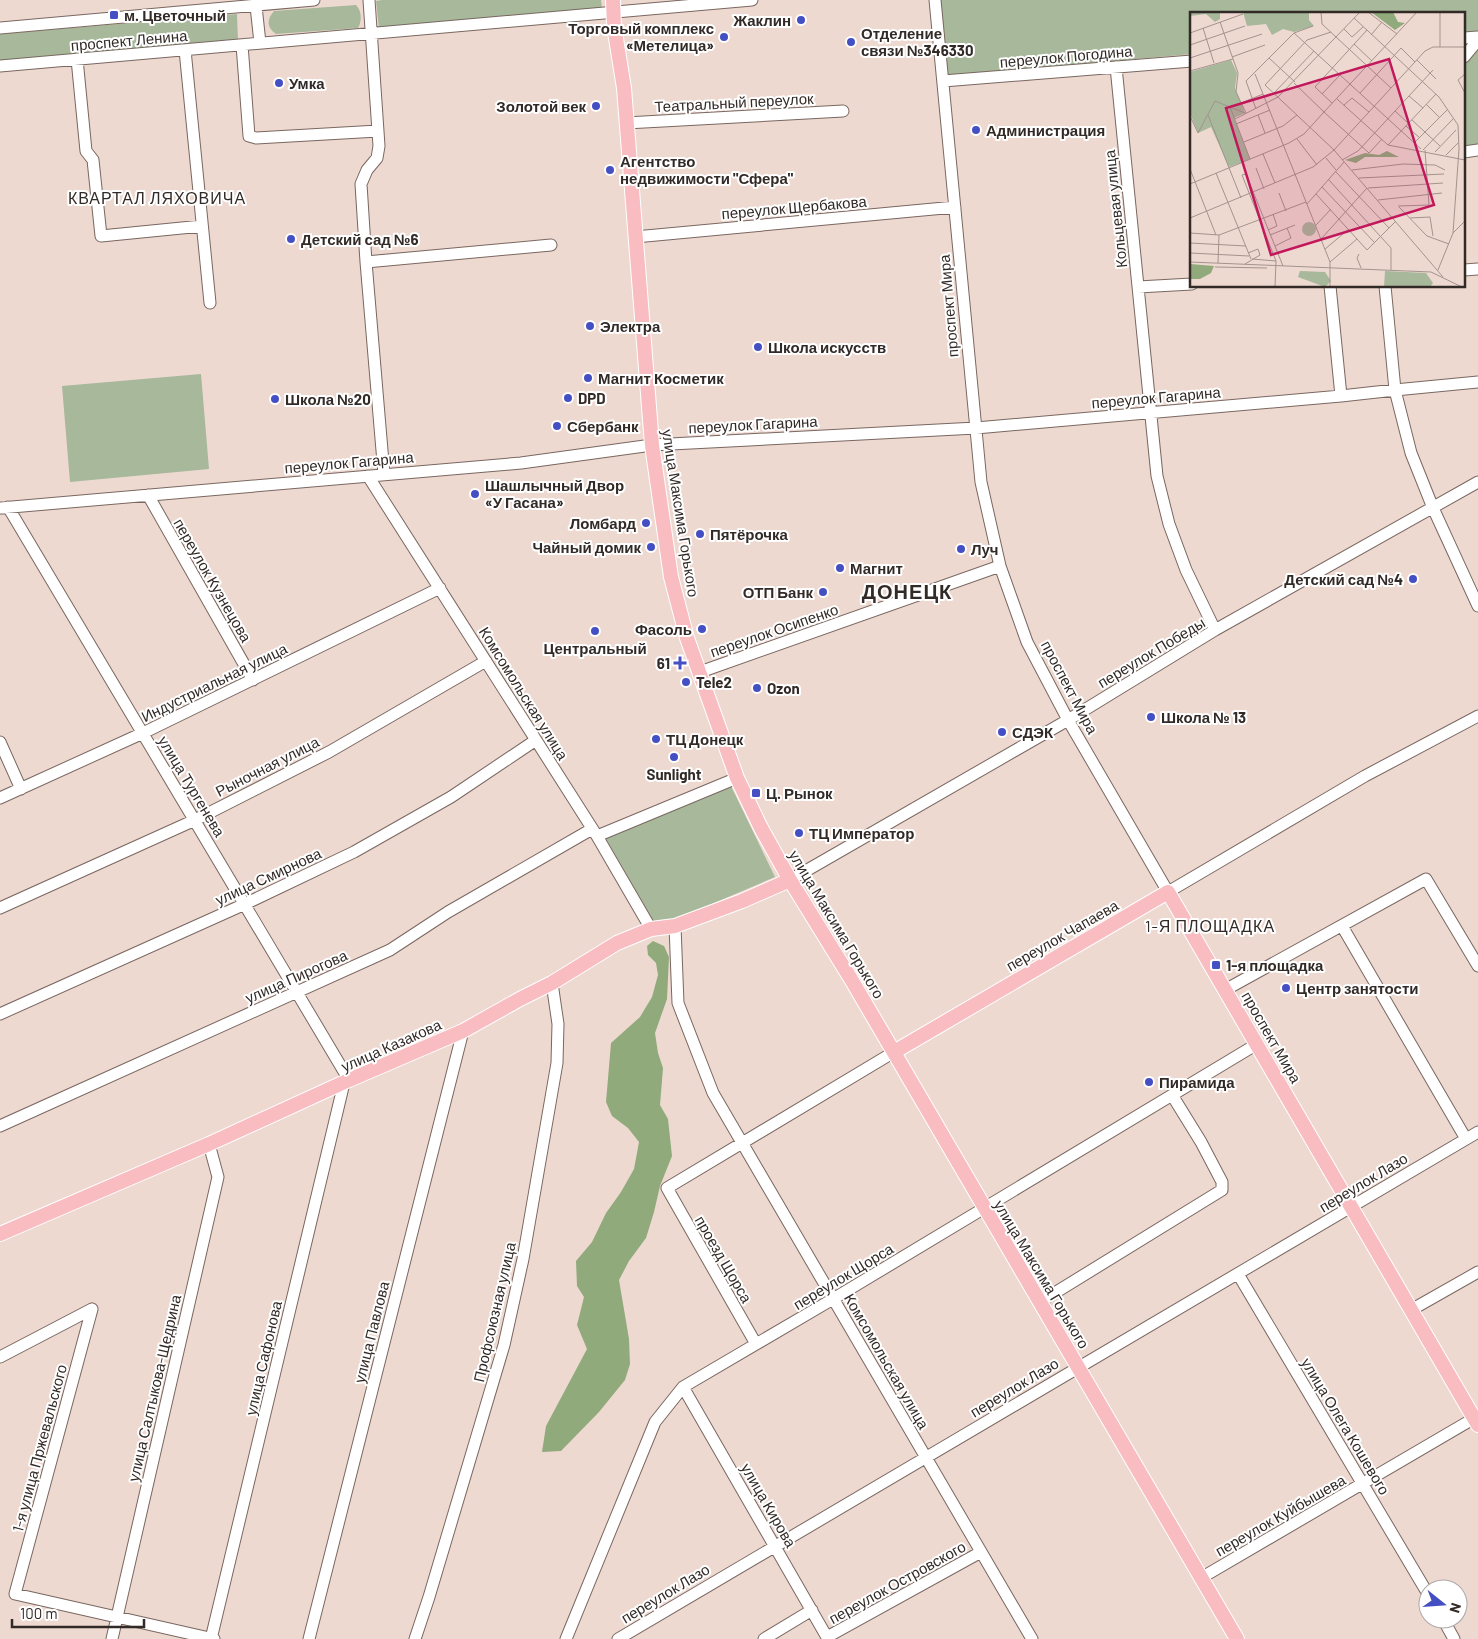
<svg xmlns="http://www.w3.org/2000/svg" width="1478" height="1639" font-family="Barlow,sans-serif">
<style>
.green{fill:#a7b89b}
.forest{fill:#90aa7c}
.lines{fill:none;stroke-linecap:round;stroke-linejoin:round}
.minor-casing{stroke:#796760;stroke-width:13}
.major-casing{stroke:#fff;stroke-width:16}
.minor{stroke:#fff;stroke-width:11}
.major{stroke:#f8bcc1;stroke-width:14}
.poi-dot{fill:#444fc4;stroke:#fff;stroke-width:2}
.labels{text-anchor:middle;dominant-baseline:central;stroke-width:4;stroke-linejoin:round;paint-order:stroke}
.poi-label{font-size:15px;font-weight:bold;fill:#322a27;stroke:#fff;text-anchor:start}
.street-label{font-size:15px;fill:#322a27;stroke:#fff}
.neighbourhood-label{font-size:16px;letter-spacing:1px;fill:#322a27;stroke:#fff}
.district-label{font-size:20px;font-weight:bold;letter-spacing:1px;fill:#322a27;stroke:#fff}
.inset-road{fill:none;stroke:#a3938d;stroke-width:1}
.view{fill:#c2185b;fill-opacity:0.15;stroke:#c2185b;stroke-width:2.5}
.inset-edge{fill:none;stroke:#322a27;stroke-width:2.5}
</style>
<rect width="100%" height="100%" fill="#eed9d1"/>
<path class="green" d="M382,0H601L602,9L379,29L376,1Z
M940,0H1478V147L1464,148V14H1192V54L947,76Z
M356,5C362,11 362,21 358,28L276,34C266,27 267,19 274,11Z
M237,14L238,41L0,61V34Z
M201,374L209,469L70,482L62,386Z
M730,784L775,877L665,924L654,922L605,837Z"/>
<path class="forest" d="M653,941L664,946L669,957L667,999L655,1033L658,1053L663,1068L660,1105L668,1119L672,1156L660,1186L654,1212L646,1238L629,1261L619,1280L629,1339L630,1364L625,1380L599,1412L561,1451L542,1452L546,1426L587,1349L577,1325L584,1297L577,1286L576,1261L592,1242L606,1213L621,1192L634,1169L639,1142L628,1128L612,1116L606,1102L611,1043L640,1017L652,997L658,975L656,963L648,955L647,946Z"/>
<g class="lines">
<defs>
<path id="minor" d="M369,0L379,146L377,158L367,170L361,184L366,262L384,474
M935,0L981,482L1000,566L1027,642L1068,720L1168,892L1365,776L1478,716
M256,6L260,43
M0,28L314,0
M1464,38L1478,37
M242,45L249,136L256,138L378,131
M185,50L210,303
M1464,57L1478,40
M77,59L86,151L93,160L101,236L202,226
M0,66L752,0
M1116,67L1157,476L1169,524L1186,570L1215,630
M943,81L1192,61
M626,123L843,111
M1464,152L1478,150
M635,237L955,207
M366,262L551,245
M1464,270L1478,269
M1330,286L1341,396
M1385,286L1395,390L1411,453L1433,508L1478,606
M1138,287L1192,284
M368,476L597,836L651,929
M148,495L253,680
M8,507L349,1080
M0,508L521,463L652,445L976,428L1341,396L1395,390L1478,382
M700,672L1000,566
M0,742L21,789
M0,798L143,733L440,588
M597,836L737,778
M790,880L1068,720L1215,630L1478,482
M0,908L195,820L329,752L486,661
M675,926L678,1003L713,1093L1032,1639
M1342,926L1466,1139
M1225,990L1426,879L1478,966
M0,1014L245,904L354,852L451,797L536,740
M0,1126L390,950L448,912L592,829
M1238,1274L1428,1594
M1040,1302L1222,1190V1182L1201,1142L1172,1095
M92,1309L15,1594L214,1639
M1411,1310L1478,1272
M756,1344L667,1188L894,1052
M0,1357L92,1309
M683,1387L828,1639
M1201,1578L1478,1416
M1443,1619L1454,1639
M827,1637L981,1552
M112,1639L218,1177L209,1144
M211,1639L344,1083
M309,1639L463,1031
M415,1639L429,1597L504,1345L523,1259L557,1063L558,1024L552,983
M566,1639L655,1422L683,1387L833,1299L1257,1044
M618,1639L1478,1132
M764,1639L812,1610"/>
<path id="major" d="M613,0L614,26L624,88L652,445L671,577L687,638L737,778L761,828L790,880L851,979L1237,1639
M894,1052L1168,892L1478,1425
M0,1234L209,1144L349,1080L463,1031L520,999L552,983L617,943L651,929L675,926L742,901L790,880"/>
</defs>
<use href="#minor" class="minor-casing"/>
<use href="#major" class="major-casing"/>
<use href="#minor" class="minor"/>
<use href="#major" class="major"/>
</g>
<g class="poi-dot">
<rect x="109" y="10" width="10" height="10" rx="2.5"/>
<circle cx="801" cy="20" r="5"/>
<circle cx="724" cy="37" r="5"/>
<circle cx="851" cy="42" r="5"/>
<circle cx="279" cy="83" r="5"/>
<circle cx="596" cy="106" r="5"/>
<circle cx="976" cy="130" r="5"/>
<circle cx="610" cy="170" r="5"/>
<circle cx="291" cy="239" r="5"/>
<circle cx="590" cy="326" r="5"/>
<circle cx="758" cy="347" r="5"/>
<circle cx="588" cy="378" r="5"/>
<circle cx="568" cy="398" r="5"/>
<circle cx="275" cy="399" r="5"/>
<circle cx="557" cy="426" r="5"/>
<circle cx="475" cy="494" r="5"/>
<circle cx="646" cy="523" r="5"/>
<circle cx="700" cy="534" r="5"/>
<circle cx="651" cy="547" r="5"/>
<circle cx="961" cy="549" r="5"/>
<circle cx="840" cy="568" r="5"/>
<circle cx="1413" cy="579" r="5"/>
<circle cx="823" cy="592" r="5"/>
<circle cx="702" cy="629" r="5"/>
<circle cx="595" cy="631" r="5"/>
<path d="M677.5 655.5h5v5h5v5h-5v5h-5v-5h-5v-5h5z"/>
<circle cx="686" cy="682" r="5"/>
<circle cx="757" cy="688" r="5"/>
<circle cx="1151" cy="717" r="5"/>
<circle cx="1002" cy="732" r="5"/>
<circle cx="656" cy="739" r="5"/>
<circle cx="674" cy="757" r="5"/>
<rect x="751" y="788" width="10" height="10" rx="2.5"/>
<circle cx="799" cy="833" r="5"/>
<rect x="1211" y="960" width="10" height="10" rx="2.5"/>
<circle cx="1286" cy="988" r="5"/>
<circle cx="1149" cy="1082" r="5"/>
</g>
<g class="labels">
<g class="poi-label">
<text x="124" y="15">м. Цветочный</text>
<text x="791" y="20" text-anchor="end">Жаклин</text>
<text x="714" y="28" text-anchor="end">Торговый комплекс<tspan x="714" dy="17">«Метелица»</tspan></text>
<text x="861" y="33">Отделение<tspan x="861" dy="17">связи №346330</tspan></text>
<text x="289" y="83">Умка</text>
<text x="586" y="106" text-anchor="end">Золотой век</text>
<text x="986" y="130">Администрация</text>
<text x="620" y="161">Агентство<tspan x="620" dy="17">недвижимости "Сфера"</tspan></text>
<text x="301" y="239">Детский сад №6</text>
<text x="600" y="326">Электра</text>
<text x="768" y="347">Школа искусств</text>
<text x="598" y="378">Магнит Косметик</text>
<text x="578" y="398">DPD</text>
<text x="285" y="399">Школа №20</text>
<text x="567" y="426">Сбербанк</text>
<text x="485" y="485">Шашлычный Двор<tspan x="485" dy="17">«У Гасана»</tspan></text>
<text x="636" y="523" text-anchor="end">Ломбард</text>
<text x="710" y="534">Пятёрочка</text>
<text x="641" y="547" text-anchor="end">Чайный домик</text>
<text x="971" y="549">Луч</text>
<text x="850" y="568">Магнит</text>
<text x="1403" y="579" text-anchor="end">Детский сад №4</text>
<text x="813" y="592" text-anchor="end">ОТП Банк</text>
<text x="692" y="629" text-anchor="end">Фасоль</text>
<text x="595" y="648" text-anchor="middle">Центральный</text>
<text x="670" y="663" text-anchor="end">61</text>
<text x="696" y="682">Tele2</text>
<text x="767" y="688">Ozon</text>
<text x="1161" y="717">Школа № 13</text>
<text x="1012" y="732">СДЭК</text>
<text x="666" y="739">ТЦ Донецк</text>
<text x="674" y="774" text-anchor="middle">Sunlight</text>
<text x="766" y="793">Ц. Рынок</text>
<text x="809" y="833">ТЦ Император</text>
<text x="1226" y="965">1-я площадка</text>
<text x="1296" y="988">Центр занятости</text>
<text x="1159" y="1082">Пирамида</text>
</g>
<g class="street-label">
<text transform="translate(129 40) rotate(-5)">проспект Ленина</text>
<text transform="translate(1066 56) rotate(-5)">переулок Погодина</text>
<text transform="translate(734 102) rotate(-3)">Театральный переулок</text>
<text transform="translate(794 207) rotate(-5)">переулок Щербакова</text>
<text transform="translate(1115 209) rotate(-96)">Кольцевая улица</text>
<text transform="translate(948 306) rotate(-95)">проспект Мира</text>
<text transform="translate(1156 397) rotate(-5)">переулок Гагарина</text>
<text transform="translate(753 424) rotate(-3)">переулок Гагарина</text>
<text transform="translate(349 462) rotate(-5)">переулок Гагарина</text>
<text transform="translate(681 513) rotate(81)">улица Максима Горького</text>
<text transform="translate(213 580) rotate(60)">переулок Кузнецова</text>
<text transform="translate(774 630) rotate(-19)">переулок Осипенко</text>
<text transform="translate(1151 652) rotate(-31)">переулок Победы</text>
<text transform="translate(214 682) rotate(-26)">Индустриальная улица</text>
<text transform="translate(1070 687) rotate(62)">проспект Мира</text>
<text transform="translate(524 693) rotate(58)">Комсомольская улица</text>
<text transform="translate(267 766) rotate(-27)">Рыночная улица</text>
<text transform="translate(192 786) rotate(59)">улица Тургенева</text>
<text transform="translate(268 876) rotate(-25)">улица Смирнова</text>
<text transform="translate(837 924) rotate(59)">улица Максима Горького</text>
<text transform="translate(1062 935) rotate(-30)">переулок Чапаева</text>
<text transform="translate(296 976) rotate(-24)">улица Пирогова</text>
<text transform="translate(1272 1037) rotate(60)">проспект Мира</text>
<text transform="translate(391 1045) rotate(-24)">улица Казакова</text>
<text transform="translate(1363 1182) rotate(-31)">переулок Лазо</text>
<text transform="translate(724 1259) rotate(60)">проезд Щорса</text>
<text transform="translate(1042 1274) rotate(59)">улица Максима Горького</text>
<text transform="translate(843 1276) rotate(-31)">переулок Щорса</text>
<text transform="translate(494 1312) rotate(-77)">Профсоюзная улица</text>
<text transform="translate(371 1332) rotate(-76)">улица Павлова</text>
<text transform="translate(263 1358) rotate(-77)">улица Сафонова</text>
<text transform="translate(887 1361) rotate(60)">Комсомольская улица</text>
<text transform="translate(1014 1387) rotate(-31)">переулок Лазо</text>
<text transform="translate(154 1388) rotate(-77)">улица Салтыкова-Щедрина</text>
<text transform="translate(1346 1426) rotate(59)">улица Олега Кошевого</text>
<text transform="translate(39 1448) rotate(-75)">1-я улица Пржевальского</text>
<text transform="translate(769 1505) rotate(60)">улица Кирова</text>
<text transform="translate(1280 1515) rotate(-30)">переулок Куйбышева</text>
<text transform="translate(897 1582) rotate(-29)">переулок Островского</text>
<text transform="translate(665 1593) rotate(-31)">переулок Лазо</text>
</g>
<g class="neighbourhood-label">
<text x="157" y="197">КВАРТАЛ ЛЯХОВИЧА</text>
<text x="1210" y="925">1-Я ПЛОЩАДКА</text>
</g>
<g class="district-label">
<text x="907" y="591">ДОНЕЦК</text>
</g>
</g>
<g transform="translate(1190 12)">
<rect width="275" height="275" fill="#eed9d1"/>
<path d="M0,0H30V7L25,10L16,2L0,4ZM53,0H119V8L124,14L104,20L93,17L82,23L76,12L57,14ZM41,48L47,61L45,76L55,101L44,106L60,147L39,155L21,115L8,121L0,101V60ZM112 217a7 7 0 1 1 14 0a7 7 0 1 1-14 0ZM110,259L135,260L141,269L135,275L108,265ZM195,259L236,261L243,271L240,275H194Z" fill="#a7b89b"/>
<path d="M181,0H203L208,10L215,11L205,18ZM197,139L209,145H175L166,151L155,148L175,141L189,143ZM0,252L24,254L21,261L10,267H0Z" fill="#90aa7c"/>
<path class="inset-road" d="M131,0L132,12L201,76M178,0L207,22M250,0V35M164,6L249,85L268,113M30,10L48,61L46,80L56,101M13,16L24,51M154,17L162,25L173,15M141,20L117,28L75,73L144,138M0,21L53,2M104,21L123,14M181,23L192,10M164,32L182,49M0,33L55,14M42,45L75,33M0,46L72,22M79,46L105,70M227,48L246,67M0,59L43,47M65,62L140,250V275M275,62L268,68L275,81M84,81L124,39M170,81L211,36L225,50M132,82L150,63M219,84L233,96M147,87L198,133L275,148M51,91L73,82M142,91L125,75L177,18M236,92L249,105M154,93L162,86L179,100M40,95L60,147M66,97L56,69L104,21L231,137M205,99L218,111M18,103L51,186M68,103L75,121M0,104L8,121M45,107L88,85L170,0M222,108L250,134M46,112L80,98M216,114L230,126M8,121L25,89L55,101M158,122L179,141L192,127M158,122L134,100L227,0M107,127L127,153M54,130L93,114L107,103M224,131L257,98M198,133L246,82M144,138L253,265M233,138L263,107M245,140L266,118M73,142L85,171M256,143L268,131M136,146L146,158M152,148L168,139L243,58M66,156L74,177M0,157L26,223M162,158L213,152L245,153L255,158M145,159L199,216M26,161L61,247M169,166L254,162M138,167L201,236V258M0,172L99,131L114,122L134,100L104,71M132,175L184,230M178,176L253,171M89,181L96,199M126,182L177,238L206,209M188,188L252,181M117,192L154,150M208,194L239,193L235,138M209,195L237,224L259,232M0,206L123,155L144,138L235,39L243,35H275M220,206L240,205L243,224M126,213L141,197M78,218L87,214L83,202M0,221L29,223L116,190M263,221L275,209M80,223L105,213M131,227L177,176M0,231L56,234M85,234L101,226L97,216M135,237L159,217M0,241L59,244M169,242L167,246L171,256M62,247L86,249M0,250L241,260L272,275M140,250L167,227M28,251L29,223M55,252L70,243L68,237L58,241M25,255L77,256M248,258L263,221L269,137L268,113M85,275L86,249L52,163L56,162L93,254"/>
<path class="view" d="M199,47L244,193L81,243L36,96Z"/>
<rect width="275" height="275" class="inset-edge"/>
</g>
<g transform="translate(1443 1604) rotate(107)"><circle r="24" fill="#ffffff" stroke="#adaaa9"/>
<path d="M0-4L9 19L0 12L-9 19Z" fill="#444fc4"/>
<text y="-8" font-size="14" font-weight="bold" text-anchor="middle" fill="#322a27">N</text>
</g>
<path d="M12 1619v8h132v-8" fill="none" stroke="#322a27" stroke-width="2.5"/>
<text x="20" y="1619" font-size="15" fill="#322a27" stroke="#ffffff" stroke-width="4" paint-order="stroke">100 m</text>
</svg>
